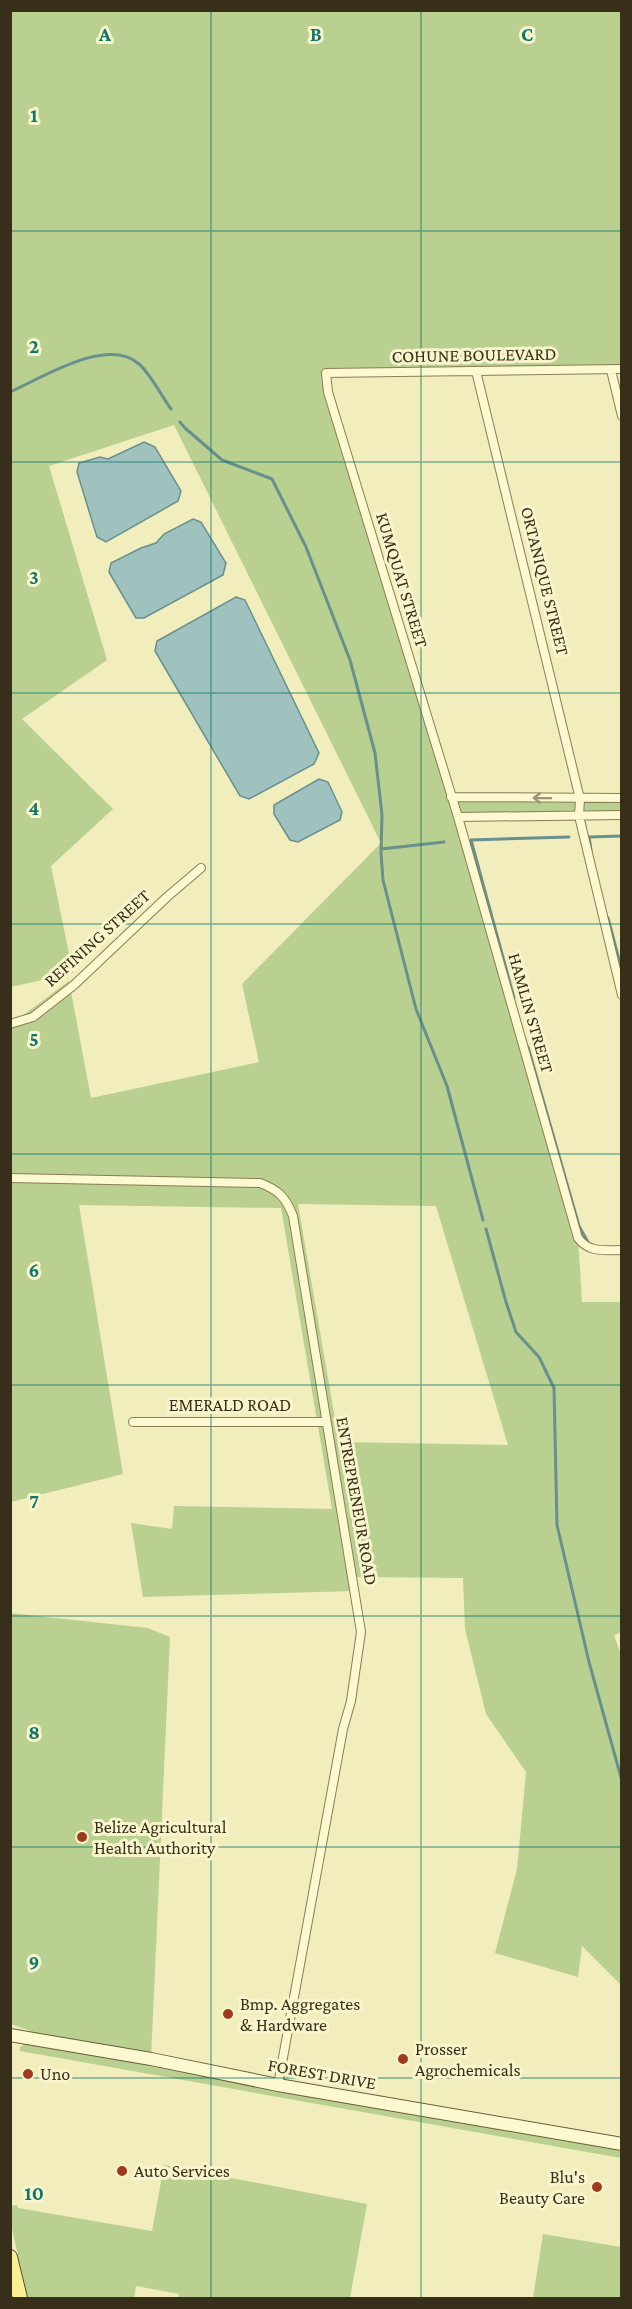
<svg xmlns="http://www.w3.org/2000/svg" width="632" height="2309" font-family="'Crimson Pro',serif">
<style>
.green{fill:#bad090;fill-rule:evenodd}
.water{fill:#a0c2bf;stroke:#67908f;stroke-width:1.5}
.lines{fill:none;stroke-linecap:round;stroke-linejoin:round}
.stream{stroke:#67908f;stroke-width:3}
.minor-casing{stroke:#8a7d54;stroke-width:10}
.secondary-casing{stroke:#6c5d38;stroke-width:14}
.primary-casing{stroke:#574929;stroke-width:16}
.minor{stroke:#fcf8d0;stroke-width:8}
.secondary{stroke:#fcf8d0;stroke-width:12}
.primary{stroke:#f9ef90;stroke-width:14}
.oneway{stroke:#9a9475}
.grid{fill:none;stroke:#0f766e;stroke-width:1.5;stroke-opacity:0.55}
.poi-dot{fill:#9e3b1f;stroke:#f8f5cc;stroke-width:2}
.labels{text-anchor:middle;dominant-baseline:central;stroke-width:6;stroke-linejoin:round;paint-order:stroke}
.street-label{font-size:18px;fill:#382f1a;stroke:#f8f5cc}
.poi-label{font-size:18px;fill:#382f1a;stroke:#f8f5cc;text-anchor:start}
.grid-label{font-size:20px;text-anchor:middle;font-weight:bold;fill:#0f766e;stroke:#f8f5cc;stroke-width:6;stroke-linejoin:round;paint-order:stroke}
</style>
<rect width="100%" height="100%" fill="#f1edbc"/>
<path class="green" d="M11,11H621V368L327,373L451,797L621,798V815L458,817L578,1238L582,1302H621L622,1632L614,1635L622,1658L621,1985L582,1946L578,1977L495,1953L517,1869L526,1772L486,1714L465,1629L463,1578L353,1577L356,1591L143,1597L131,1523L172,1529L174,1506L332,1509L281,1208L79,1205L123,1474L11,1502L10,1019L22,1016L69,981L91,1098L259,1062L242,984L381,843L174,425L49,466L107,660L22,719L113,809L51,866L73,973L11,987ZM298,1204L436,1206L508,1445L339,1442Z
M10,1613L148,1628L170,1637L151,2059L70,2045L11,2024Z
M26,2043L621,2149V2158L20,2051V2047Z
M164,2165L367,2204L350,2298H178L179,2294L136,2286L134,2298H28L11,2225V2206L17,2205L18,2208L152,2231Z
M543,2234L621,2247V2298H533Z"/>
<path class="water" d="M144,442L155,447L181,491L178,501L106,542L97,537L77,472L79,463L100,457L108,459Z
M193,519L201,522L226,563L223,575L144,618H136L109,572L111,563L141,548L156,543L164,534Z
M236,597L245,600L319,753L314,764L249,799L240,796L155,651L157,641Z
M319,779L328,782L342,812L340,820L298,842L290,840L274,814V805Z"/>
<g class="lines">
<path class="stream" d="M10,392C42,378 107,336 139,364C149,372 163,398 171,409
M180,422L185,428L222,460L272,479L306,547L350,660L375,753L382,815L381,853L383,880L416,1009L447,1086L483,1220
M381,849L444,842
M591,850L589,837L622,836
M608,918L622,971
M514,998L471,840L569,837
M528,1047L579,1226L589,1244
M486,1229L506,1302L516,1332L539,1357L554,1388L557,1525L589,1662L622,1781"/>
<defs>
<path id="minor" d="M622,369L326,373L328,392L458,817L578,1238C589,1253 604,1250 622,1250
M611,370L622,416
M476,371L580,799L579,816L622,995
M451,797L622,798
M458,817L622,815
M10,1024L33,1017L74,985L167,897L201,868
M10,1178L260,1183C279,1190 286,1198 293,1216L361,1632L351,1701L343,1729L278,2085
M133,1422H326"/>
<path id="secondary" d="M10,2035L151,2059L278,2085L622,2144"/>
<path id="primary" d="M10,2257L20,2298"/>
</defs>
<use href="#minor" class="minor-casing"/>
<use href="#secondary" class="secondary-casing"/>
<use href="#primary" class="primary-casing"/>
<use href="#minor" class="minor"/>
<use href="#secondary" class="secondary"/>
<use href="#primary" class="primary"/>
</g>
<defs><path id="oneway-shaft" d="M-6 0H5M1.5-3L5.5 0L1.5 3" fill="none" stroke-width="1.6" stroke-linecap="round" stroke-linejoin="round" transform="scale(1.5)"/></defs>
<use class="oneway" href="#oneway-shaft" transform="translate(542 798) rotate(-179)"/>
<path class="grid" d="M211,10V2298M421,10V2298M10,231H622M10,462H622M10,693H622M10,924H622M10,1154H622M10,1385H622M10,1616H622M10,1847H622M10,2078H622"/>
<g class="poi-dot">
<circle cx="82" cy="1837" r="6"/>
<circle cx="228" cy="2014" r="6"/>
<circle cx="403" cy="2059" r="6"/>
<circle cx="28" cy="2074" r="6"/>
<circle cx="122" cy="2171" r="6"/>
<circle cx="597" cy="2187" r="6"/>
</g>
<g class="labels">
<g class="street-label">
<text transform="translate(474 355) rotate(-1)">COHUNE BOULEVARD</text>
<text transform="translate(402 580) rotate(73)">KUMQUAT STREET</text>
<text transform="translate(545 581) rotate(76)">ORTANIQUE STREET</text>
<text transform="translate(97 938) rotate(-42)">REFINING STREET</text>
<text transform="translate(531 1013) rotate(74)">HAMLIN STREET</text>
<text x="230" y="1405">EMERALD ROAD</text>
<text transform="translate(357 1501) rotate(80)">ENTREPRENEUR ROAD</text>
<text transform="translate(322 2074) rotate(10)">FOREST DRIVE</text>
</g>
<g class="poi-label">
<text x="94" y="1827">Belize Agricultural<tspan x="94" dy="21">Health Authority</tspan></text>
<text x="240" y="2004">Bmp. Aggregates<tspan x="240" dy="21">&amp; Hardware</tspan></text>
<text x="415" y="2049">Prosser<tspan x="415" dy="21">Agrochemicals</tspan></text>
<text x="40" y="2074">Uno</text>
<text x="134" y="2171">Auto Services</text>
<text x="585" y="2177" text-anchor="end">Blu's<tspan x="585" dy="21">Beauty Care</tspan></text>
</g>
</g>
<g class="grid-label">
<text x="105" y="41">A</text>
<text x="316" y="41">B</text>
<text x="527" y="41">C</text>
<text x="34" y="122">1</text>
<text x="34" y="353">2</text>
<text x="34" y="584">3</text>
<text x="34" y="815">4</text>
<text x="34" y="1046">5</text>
<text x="34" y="1277">6</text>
<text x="34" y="1508">7</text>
<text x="34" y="1739">8</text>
<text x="34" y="1969">9</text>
<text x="34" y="2200">10</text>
</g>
<rect width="632" height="2309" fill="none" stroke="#382f1a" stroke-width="24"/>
</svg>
